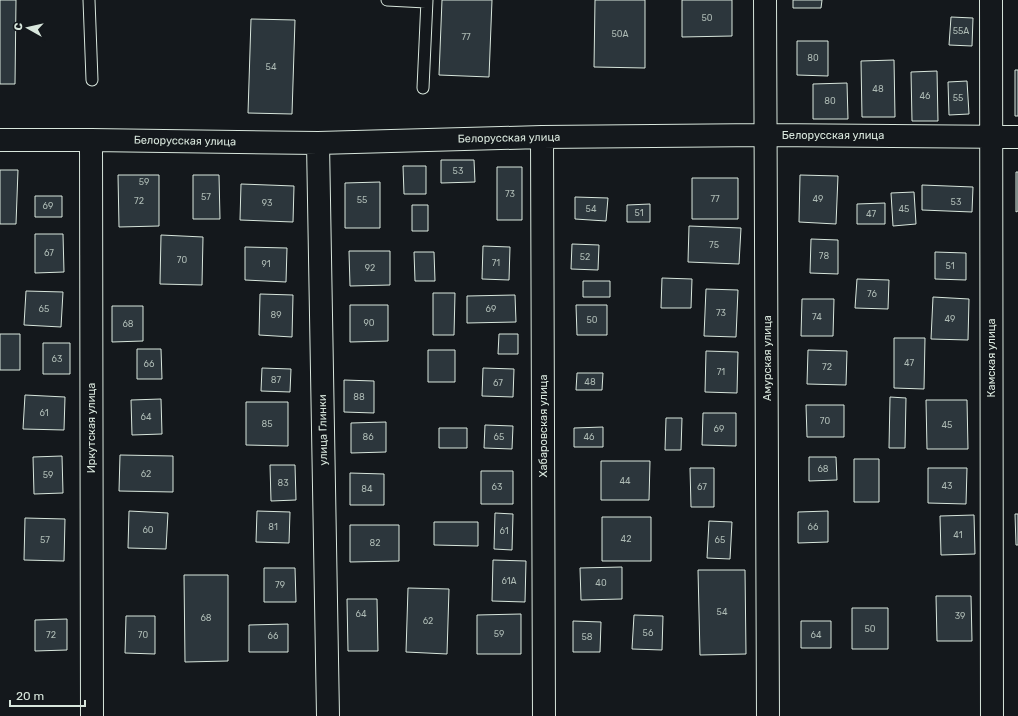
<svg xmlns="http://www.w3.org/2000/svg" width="1018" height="716" font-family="Rubik,sans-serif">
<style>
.building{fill:#2c363c;stroke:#d8e6dc}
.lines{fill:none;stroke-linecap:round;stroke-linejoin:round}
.lane-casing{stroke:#d8e6dc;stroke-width:13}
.street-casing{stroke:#d8e6dc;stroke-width:24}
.lane{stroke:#14181c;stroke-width:11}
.street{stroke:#14181c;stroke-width:22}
.labels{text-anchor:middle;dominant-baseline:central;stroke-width:3;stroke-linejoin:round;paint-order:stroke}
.number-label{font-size:9px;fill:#adbab4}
.street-label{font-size:11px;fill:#d8e6dc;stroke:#14181c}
</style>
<rect width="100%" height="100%" fill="#14181c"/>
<path class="building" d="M0,0H16L15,84H0Z
M442,0H492L489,77L439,75Z
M595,0H645V68L594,67Z
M682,0H732V36L682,37Z
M793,0H822L821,8H793Z
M951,17L973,18L972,46L949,45Z
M251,19L295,20L292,114L248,113Z
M797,41H828V76L797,75Z
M894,60L895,117H862L861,61Z
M1015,70H1018V116H1015Z
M937,71L938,121H912L911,72Z
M967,81L969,114L949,115L948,82Z
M847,83L848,119H813V84Z
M441,160H474L475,182L441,183Z
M403,166H426V194H404Z
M497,167H522V220H497Z
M0,170H18L16,224H0Z
M1016,172H1018V211L1016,212Z
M118,175H159V226L119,227Z
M193,175H219L220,219H193Z
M800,175L838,176L836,224L799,222Z
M692,178H738V219H692Z
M380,182V228H345V183Z
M241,184L294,186L293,222L240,220Z
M922,185L973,187L972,212L922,210Z
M914,192L916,224L893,226L891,193Z
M35,196H62V217H35Z
M575,197L608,198L606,221L575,219Z
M885,203V224H857V204Z
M650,204V222H627V205Z
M412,205H428V231H412Z
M689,226L741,228L739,264L688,262Z
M35,234H63L64,272L35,273Z
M161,235L203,237L202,285L160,284Z
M811,239L838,240V274L810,273Z
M572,244L599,245L598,270L571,269Z
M483,246L510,247L509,280L482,279Z
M245,247L287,248L286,282L245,280Z
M349,251H390V285L350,286Z
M414,252H434L435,281H415Z
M935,252L966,253V280L935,279Z
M662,278L692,279L691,308H661Z
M857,279L889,280L888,309L855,308Z
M583,281H610V297H583Z
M706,289L738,290L736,337L704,336Z
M26,291L63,292L61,327L24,325Z
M433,293H455L454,335H433Z
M260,294L293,295L292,337L259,335Z
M515,295L516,322L467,323V296Z
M933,297L969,299L968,340L931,339Z
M802,299H834L833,336H801Z
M350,305H388V341L350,342Z
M576,305H607V335H577Z
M112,306H143V341L112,342Z
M0,334H20V370H0Z
M499,334H518V354H498Z
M894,338H925L924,389L894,388Z
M43,343H70V374H43Z
M137,349H161L162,379H137Z
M428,350H455V382H428Z
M808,350L847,351L846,385L807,384Z
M706,351L738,352L737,393L705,392Z
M262,368L291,369L290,392L261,391Z
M483,368L514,369L513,397L482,396Z
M577,373H603L602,390H576Z
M344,380L374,381V413L344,412Z
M25,395L65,397L64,430L23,429Z
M890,397L906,398L905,448H889Z
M161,399L162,434L132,435L131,400Z
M926,400H967L968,449H927Z
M246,402H288V446L246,445Z
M806,405H844V437H807Z
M703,413H736V446L702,445Z
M666,418H682L681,450H665Z
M386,422V452L351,453V423Z
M485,425L513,426L512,449L484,448Z
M603,427V447H574V428Z
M439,428H467V448H439Z
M120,455L173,456V492L119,491Z
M62,456L63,493L34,494L33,457Z
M809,457H836L837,480L809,481Z
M854,459H879V502H854Z
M601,461H650L649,500H601Z
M270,465H295L296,500L271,501Z
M690,468H714V507H691Z
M928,468H967L966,504L928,503Z
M481,471H513V504H481Z
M350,473L384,474V505H350Z
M129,511L168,513L166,549L128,548Z
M257,511L290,512L289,543L256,542Z
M828,511V542L798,543V512Z
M495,513L513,514L512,550L494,549Z
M1015,514H1018V545H1016Z
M974,515L975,554L941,555L940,516Z
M602,517H651V561H602Z
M25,518L65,519L64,561L24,560Z
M709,521L732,522L730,559L707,558Z
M434,522H478V546L434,545Z
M350,525H399V561L350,562Z
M493,560L526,561L525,602L492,601Z
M622,567V599L581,600L580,568Z
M264,568H295L296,602H264Z
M698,570H745L746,654L700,655Z
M184,575H228V661L185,662Z
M408,588L449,589L447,654L406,652Z
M936,596H971L972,641H937Z
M347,599H377L378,651H348Z
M852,608H888V649H852Z
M521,614V654H477V615Z
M634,615L663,616L662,650L632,649Z
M126,616H155V654L125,653Z
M67,619V650L35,651V620Z
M573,621L601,622L600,652H573Z
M801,621H831V648H801Z
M288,624V652H249V625Z"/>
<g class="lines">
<defs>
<path id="lane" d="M89,0L92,80
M387,0L426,2
M423,88L427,0"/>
<path id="street" d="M765,0L768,716
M991,0L992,716
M542,137L544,716
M0,140H91L318,143L542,137L766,135L1018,137
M91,140L92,716
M318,143L328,716"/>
</defs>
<use href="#lane" class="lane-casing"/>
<use href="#street" class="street-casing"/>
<use href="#lane" class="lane"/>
<use href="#street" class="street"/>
</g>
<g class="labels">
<g class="number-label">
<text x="707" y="18">50</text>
<text x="961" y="31">55А</text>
<text x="620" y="34">50А</text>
<text x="466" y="37">77</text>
<text x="813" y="58">80</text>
<text x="271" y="67">54</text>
<text x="878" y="89">48</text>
<text x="925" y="96">46</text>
<text x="958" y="98">55</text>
<text x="830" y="101">80</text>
<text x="458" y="171">53</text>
<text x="144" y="182">59</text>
<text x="510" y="194">73</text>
<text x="206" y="197">57</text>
<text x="715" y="199">77</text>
<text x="818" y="199">49</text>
<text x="362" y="200">55</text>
<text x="139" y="201">72</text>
<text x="956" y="202">53</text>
<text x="267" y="203">93</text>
<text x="48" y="206">69</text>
<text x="591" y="209">54</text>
<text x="904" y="209">45</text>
<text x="639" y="213">51</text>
<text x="871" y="214">47</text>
<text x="714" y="245">75</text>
<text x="49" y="253">67</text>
<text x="824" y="256">78</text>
<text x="585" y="257">52</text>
<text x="182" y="260">70</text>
<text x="496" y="263">71</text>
<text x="266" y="264">91</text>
<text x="950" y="266">51</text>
<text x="370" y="268">92</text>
<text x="872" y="294">76</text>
<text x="44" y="309">65</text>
<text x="491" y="309">69</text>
<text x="721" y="313">73</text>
<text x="276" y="315">89</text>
<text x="817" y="317">74</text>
<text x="950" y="319">49</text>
<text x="592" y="320">50</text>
<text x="369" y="323">90</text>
<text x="128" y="324">68</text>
<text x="57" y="359">63</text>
<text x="909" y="363">47</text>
<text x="149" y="364">66</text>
<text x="827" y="367">72</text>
<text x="721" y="372">71</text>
<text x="276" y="380">87</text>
<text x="590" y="382">48</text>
<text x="498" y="383">67</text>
<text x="359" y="397">88</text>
<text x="44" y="413">61</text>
<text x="146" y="417">64</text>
<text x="825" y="421">70</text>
<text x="267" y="424">85</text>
<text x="947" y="425">45</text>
<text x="719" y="429">69</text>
<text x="368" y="437">86</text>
<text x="499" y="437">65</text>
<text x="589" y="437">46</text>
<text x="823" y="469">68</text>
<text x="146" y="474">62</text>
<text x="48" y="475">59</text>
<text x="625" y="481">44</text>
<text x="283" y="483">83</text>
<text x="947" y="486">43</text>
<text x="497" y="487">63</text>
<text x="702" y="487">67</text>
<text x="367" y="489">84</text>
<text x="273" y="527">81</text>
<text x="813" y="527">66</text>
<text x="148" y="530">60</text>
<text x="504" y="531">61</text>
<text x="958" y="535">41</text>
<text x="626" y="539">42</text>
<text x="45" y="540">57</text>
<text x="720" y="540">65</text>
<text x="375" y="543">82</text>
<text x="509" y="581">61А</text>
<text x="601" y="583">40</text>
<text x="280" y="585">79</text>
<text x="722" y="612">54</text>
<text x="361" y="614">64</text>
<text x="960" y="616">39</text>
<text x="206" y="618">68</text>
<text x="428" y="621">62</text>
<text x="870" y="629">50</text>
<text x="648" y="633">56</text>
<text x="499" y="634">59</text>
<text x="51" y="635">72</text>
<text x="143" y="635">70</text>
<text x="816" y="635">64</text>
<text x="273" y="636">66</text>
<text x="587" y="637">58</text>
</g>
<g class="street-label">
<text x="833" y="135">Белорусская улица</text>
<text transform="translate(509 138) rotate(-1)">Белорусская улица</text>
<text transform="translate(185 141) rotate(1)">Белорусская улица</text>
<text transform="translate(767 358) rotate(-90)">Амурская улица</text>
<text transform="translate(991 358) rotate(-90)">Камская улица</text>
<text transform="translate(543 426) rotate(-90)">Хабаровская улица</text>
<text transform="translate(91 428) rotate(-90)">Иркутская улица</text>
<text transform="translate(323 430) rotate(-91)">улица Глинки</text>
</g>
</g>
<g transform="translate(28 28) rotate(278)" stroke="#14181c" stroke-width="3" paint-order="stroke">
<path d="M0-3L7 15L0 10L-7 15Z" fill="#d8e6dc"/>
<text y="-6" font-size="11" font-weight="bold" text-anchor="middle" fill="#d8e6dc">С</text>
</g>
<path d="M10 700v6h75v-6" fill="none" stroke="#d8e6dc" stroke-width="2"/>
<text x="16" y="700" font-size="12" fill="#d8e6dc" stroke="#14181c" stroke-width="3" paint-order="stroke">20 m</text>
</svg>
